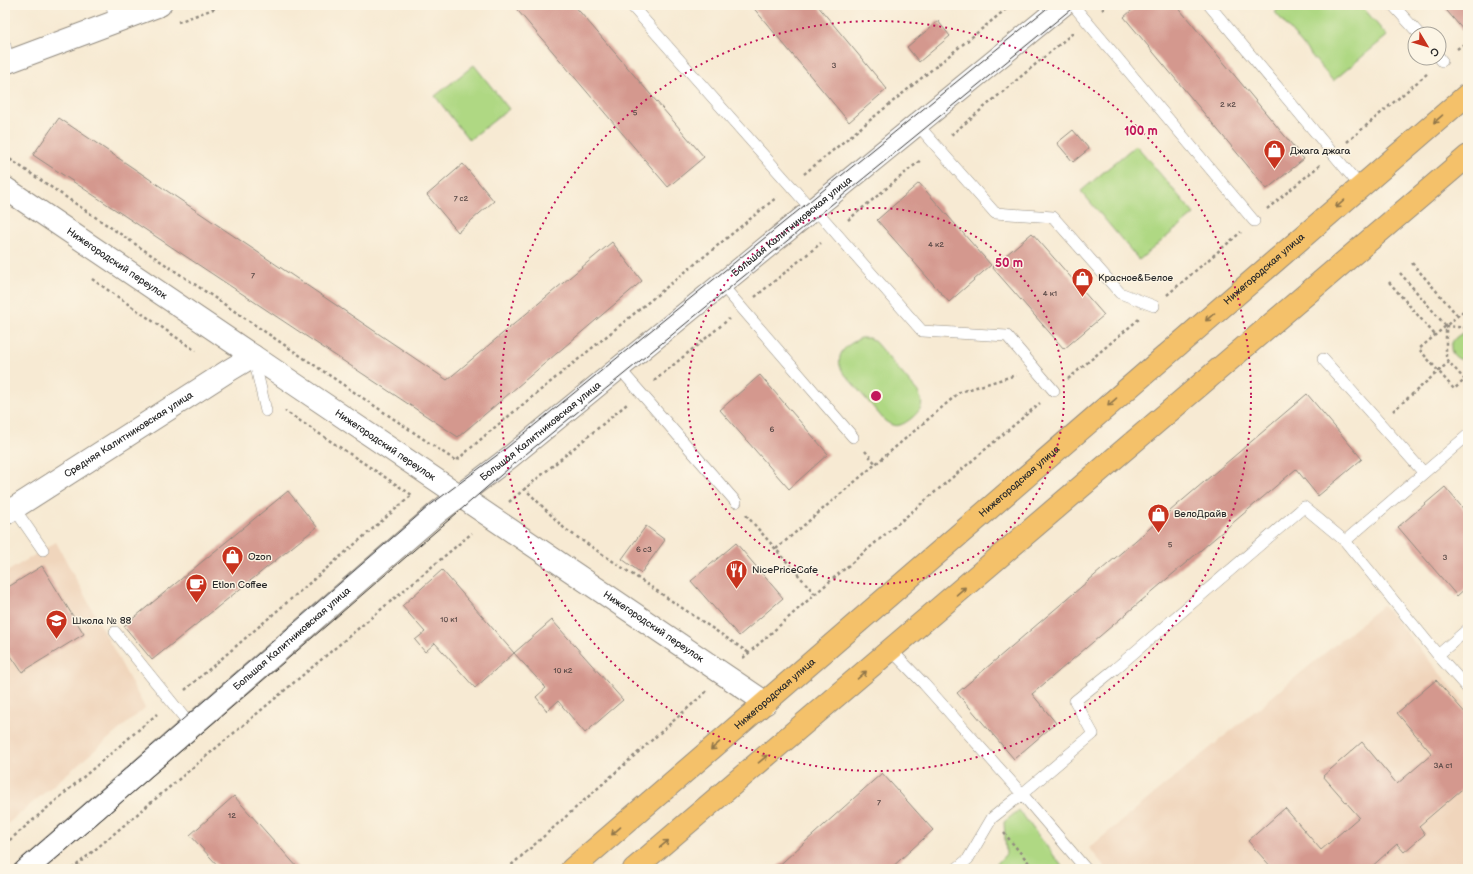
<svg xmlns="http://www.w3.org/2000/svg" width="1473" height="874" font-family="'Balsamiq Sans',sans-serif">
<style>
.built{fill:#f0d5bc}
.green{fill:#afd883;stroke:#6d8257}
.building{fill:#d4988e}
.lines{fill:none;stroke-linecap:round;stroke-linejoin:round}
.service-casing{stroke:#918a7f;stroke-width:12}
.minor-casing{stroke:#918a7f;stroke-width:24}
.tertiary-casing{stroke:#918a7f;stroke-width:24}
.primary-casing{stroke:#918a7f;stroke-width:24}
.path{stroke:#918a7f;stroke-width:2.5;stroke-dasharray:3 3;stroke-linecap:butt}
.service{stroke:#fff;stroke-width:11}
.minor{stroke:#fff;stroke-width:22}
.tertiary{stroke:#fff;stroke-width:22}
.primary{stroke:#f4c16a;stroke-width:22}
.tram{stroke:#2b2b2b;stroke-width:1}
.oneway{stroke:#90764a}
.ring{fill:none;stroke:#c2185b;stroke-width:2;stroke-dasharray:2 4}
.labels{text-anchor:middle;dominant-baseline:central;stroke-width:3;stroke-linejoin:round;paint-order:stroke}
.number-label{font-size:8px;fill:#554644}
.poi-label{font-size:10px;fill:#2b2b2b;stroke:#fcf5e5;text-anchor:start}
.street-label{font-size:10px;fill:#2b2b2b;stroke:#fcf5e5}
.centre{fill:#c2185b;stroke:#fcf5e5;stroke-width:2}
.ring-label{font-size:12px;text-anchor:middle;font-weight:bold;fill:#c2185b;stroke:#fcf5e5;stroke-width:3;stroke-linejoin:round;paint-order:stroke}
</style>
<rect width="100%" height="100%" fill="#fcf5e5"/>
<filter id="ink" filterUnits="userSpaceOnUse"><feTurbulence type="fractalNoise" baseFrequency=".025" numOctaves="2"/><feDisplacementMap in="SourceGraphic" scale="8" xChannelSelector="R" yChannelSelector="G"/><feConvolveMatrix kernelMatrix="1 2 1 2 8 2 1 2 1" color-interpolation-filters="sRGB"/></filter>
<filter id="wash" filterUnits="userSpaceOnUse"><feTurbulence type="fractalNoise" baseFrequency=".012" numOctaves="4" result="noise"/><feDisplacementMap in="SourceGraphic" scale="16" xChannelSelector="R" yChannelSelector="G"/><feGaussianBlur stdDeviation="0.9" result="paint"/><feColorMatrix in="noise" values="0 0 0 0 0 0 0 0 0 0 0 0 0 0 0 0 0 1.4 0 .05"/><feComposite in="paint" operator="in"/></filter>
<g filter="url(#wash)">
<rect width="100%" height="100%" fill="#f7ead3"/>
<path class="built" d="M56,542L145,708L5,826V573Z
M1383,605L1468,707V869H1107L1089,848Z"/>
<path class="green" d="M1283,5H1361L1387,36L1333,81L1275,12Z
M474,65L509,109L469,140L435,96Z
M1136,145L1194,214L1139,260L1081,191Z
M1463,333L1468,334L1467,361C1448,359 1445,341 1463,333Z
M861,338H869L875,342L918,392C920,397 923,401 921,407C918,414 907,423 900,425C894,427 890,424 885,421L842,371C834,354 846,345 861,338Z
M1019,810L1064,869H992L1006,854L1004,822Z"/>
<g id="blocks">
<path class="building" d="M513,5H574L704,157L668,187Z
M751,5H817L887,89L849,122Z
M1138,5H1176L1304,159L1267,189L1124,17Z
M1442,5H1468V28L1464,31Z
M938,21L950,36L919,62L907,47Z
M59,118L447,380L612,242L642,281L458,437L33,155Z
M1073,130L1089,149L1073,162L1057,143Z
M463,164L494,201L458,232L427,195Z
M919,183L991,265L949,302L877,220Z
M1032,233L1104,315L1064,349L992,267Z
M760,375L828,454L789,489L720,410Z
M1307,394L1362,459L1318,496L1296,469L1032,694L1056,723L1014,759L957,693Z
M1445,487L1466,512L1468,510V586L1457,596L1398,527Z
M288,491L317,527L152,660L124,626Z
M646,526L665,540L641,573L622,559Z
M736,543L783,598L739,636L691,581Z
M42,566L84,634L22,672L5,647V589Z
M442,570L514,653L475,688L435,643L425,652L415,640L425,632L402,606Z
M552,620L623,700L585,733L558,701L547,711L536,697L546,688L514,653Z
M1436,680L1468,716V784L1419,826L1425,834L1404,852L1397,844L1369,869H1273L1248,841L1285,808L1321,850L1359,817L1323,776L1362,742L1397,784L1432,754L1397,713Z
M882,773L933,830L890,869H775Z
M234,796L299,869H221L190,835Z"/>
</g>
</g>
<g filter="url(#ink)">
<use href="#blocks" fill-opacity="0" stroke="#918a7f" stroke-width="1"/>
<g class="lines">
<defs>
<path id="service" d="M112,5L115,22
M631,5L812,210
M1073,5L1254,221
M1209,5L1360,186
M1393,5L1419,34
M5,45L8,62
M1439,57L1442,61
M917,124L995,213L1053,217L1120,293L1154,306
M814,208L922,331L1007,336L1054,391
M721,284L853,437
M254,359L266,411
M1323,359L1424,473
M619,368L736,502
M14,508L43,550
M1345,541L1468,435
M115,632L191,726
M891,650L924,684L1022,794L1093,734L1075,701L1115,669L1304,507L1345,541L1438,655L1468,689
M1438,655L1468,629
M956,869L968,859L992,818L1022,794L1086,869"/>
<g id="minor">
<path id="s1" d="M5,188L766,703"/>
<path id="s2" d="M5,514L228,371L253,356"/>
<path id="s3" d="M27,869L438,512L510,457L1063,5"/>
</g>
<path id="tertiary" d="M5,63L160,5"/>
<g id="primary">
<path id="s4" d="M572,869C872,612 1168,350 1468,94"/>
<path d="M634,869L1468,156"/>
</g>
</defs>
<use href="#service" class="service-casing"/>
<use href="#minor" class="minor-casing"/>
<use href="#tertiary" class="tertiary-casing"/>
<use href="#primary" class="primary-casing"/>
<path class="path" d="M1102,10L1108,5
M178,22L224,5
M1457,49L1468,41
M951,135L1073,33
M1347,142L1428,73
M5,156L456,461L488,433L777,197
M804,174L1011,5
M1267,209L1320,165
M848,220L922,159
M1412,263L1458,316
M1400,273L1446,326
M92,279L196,351
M1389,282L1435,335
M1167,295L1241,232
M755,297L821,243
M1468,307L1419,349L1454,389L1468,377
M1068,379L1139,319
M1465,380L1449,362L1446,356V326L1468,328
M654,381L729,319
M1393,411L1449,362
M865,451L876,464
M524,488L565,529L749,653
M509,502L627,404
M746,515L815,594
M776,549L960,392L1016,375
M743,658L815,594L1040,403
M185,690L412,495L285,411
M1004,833L1034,869
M5,844L157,714
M72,869L472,533
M507,869L707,691"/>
<use href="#service" class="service"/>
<use href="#minor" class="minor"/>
<use href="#tertiary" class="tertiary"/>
<use href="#primary" class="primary"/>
<path class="tram" d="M10,869L429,506L504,450L1051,5
M44,869L515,463L1076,5"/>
</g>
<defs><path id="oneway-shaft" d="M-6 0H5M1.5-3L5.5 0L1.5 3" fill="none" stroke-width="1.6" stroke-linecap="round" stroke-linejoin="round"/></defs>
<g class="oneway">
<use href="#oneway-shaft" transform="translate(1438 119) rotate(139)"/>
<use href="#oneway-shaft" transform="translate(1340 204) rotate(139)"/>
<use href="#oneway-shaft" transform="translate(1210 317) rotate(139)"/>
<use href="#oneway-shaft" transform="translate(1112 402) rotate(139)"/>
<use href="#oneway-shaft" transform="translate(961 591) rotate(-41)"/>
<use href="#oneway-shaft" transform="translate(862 675) rotate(-41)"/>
<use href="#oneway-shaft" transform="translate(715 746) rotate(139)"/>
<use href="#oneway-shaft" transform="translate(763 759) rotate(-40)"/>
<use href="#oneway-shaft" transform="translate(616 831) rotate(139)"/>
<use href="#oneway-shaft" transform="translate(664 844) rotate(-40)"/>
</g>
</g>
<g class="ring">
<circle cx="876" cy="396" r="188"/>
<circle cx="876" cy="396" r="375"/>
</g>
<defs>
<symbol id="shop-pin" viewBox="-11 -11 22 30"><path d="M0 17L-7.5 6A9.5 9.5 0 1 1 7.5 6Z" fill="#c8321e" stroke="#fcf5e5"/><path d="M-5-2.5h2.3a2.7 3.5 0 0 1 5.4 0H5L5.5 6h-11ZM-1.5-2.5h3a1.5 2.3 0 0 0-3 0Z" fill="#fff"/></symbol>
<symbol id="restaurant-pin" viewBox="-11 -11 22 30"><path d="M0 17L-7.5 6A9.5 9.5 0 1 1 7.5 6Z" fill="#c8321e" stroke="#fcf5e5"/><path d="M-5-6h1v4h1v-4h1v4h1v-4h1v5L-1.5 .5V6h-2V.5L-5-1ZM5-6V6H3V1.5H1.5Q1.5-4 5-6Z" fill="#fff"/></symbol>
<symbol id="cafe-pin" viewBox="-11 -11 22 30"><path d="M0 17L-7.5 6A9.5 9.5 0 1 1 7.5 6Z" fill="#c8321e" stroke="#fcf5e5"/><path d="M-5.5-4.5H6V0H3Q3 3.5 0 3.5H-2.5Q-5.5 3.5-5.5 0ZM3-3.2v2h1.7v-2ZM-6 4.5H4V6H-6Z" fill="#fff"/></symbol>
<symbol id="school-pin" viewBox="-11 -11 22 30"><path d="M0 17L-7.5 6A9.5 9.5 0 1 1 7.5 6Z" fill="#c8321e" stroke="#fcf5e5"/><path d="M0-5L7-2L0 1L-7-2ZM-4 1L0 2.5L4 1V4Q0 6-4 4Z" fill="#fff"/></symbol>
</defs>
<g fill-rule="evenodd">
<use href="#shop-pin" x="1262" y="138" width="25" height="34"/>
<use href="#shop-pin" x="1070" y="266" width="25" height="34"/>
<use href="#shop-pin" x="1146" y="502" width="25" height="34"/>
<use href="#shop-pin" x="220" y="544" width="25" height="34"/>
<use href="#restaurant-pin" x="724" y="558" width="25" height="34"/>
<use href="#cafe-pin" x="184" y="572" width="25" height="34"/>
<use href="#school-pin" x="44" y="608" width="25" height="34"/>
</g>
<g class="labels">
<g class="number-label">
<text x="834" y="65">3</text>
<text x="1228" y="104">2 к2</text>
<text x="635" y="112">5</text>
<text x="461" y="198">7 с2</text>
<text x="936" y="244">4 к2</text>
<text x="253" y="275">7</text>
<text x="1050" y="293">4 к1</text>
<text x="772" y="429">6</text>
<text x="1170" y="544">5</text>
<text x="644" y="549">6 с3</text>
<text x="1445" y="557">3</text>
<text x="449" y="619">10 к1</text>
<text x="563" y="670">10 к2</text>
<text x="1443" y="765">3А с1</text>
<text x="879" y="802">7</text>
<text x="232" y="815">12</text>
</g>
<g class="poi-label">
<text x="1290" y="151">Джага джага</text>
<text x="1098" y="278">Красное&amp;Белое</text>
<text x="1174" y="514">ВелоДрайв</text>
<text x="248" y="557">Ozon</text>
<text x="752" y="570">NicePriceCafe</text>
<text x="212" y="585">Etlon Coffee</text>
<text x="72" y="621">Школа № 88</text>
</g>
<g class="street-label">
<text stroke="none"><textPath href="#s3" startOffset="999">Большая Калитниковская улица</textPath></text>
<text stroke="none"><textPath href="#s1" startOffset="135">Нижегородский переулок</textPath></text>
<text stroke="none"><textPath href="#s4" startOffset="916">Нижегородская улица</textPath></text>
<text stroke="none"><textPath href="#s3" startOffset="675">Большая Калитниковская улица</textPath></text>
<text stroke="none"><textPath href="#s2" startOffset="147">Средняя Калитниковская улица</textPath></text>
<text stroke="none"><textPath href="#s1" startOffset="459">Нижегородский переулок</textPath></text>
<text stroke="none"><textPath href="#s4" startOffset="592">Нижегородская улица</textPath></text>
<text stroke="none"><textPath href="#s1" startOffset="783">Нижегородский переулок</textPath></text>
<text stroke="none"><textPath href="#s3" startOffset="351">Большая Калитниковская улица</textPath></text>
<text stroke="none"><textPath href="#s4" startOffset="268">Нижегородская улица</textPath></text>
</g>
</g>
<circle cx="876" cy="396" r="6" class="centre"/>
<g class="ring-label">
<text x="1141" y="135">100 m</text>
<text x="1009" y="267">50 m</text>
</g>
<rect width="1473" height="874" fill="none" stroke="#fcf5e5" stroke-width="20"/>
<g transform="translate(1427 46) rotate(128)"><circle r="19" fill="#fcf5e5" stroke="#a8a49b"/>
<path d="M0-3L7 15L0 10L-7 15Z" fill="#c8321e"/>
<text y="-6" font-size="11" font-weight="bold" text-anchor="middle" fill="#2b2b2b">С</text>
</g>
</svg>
